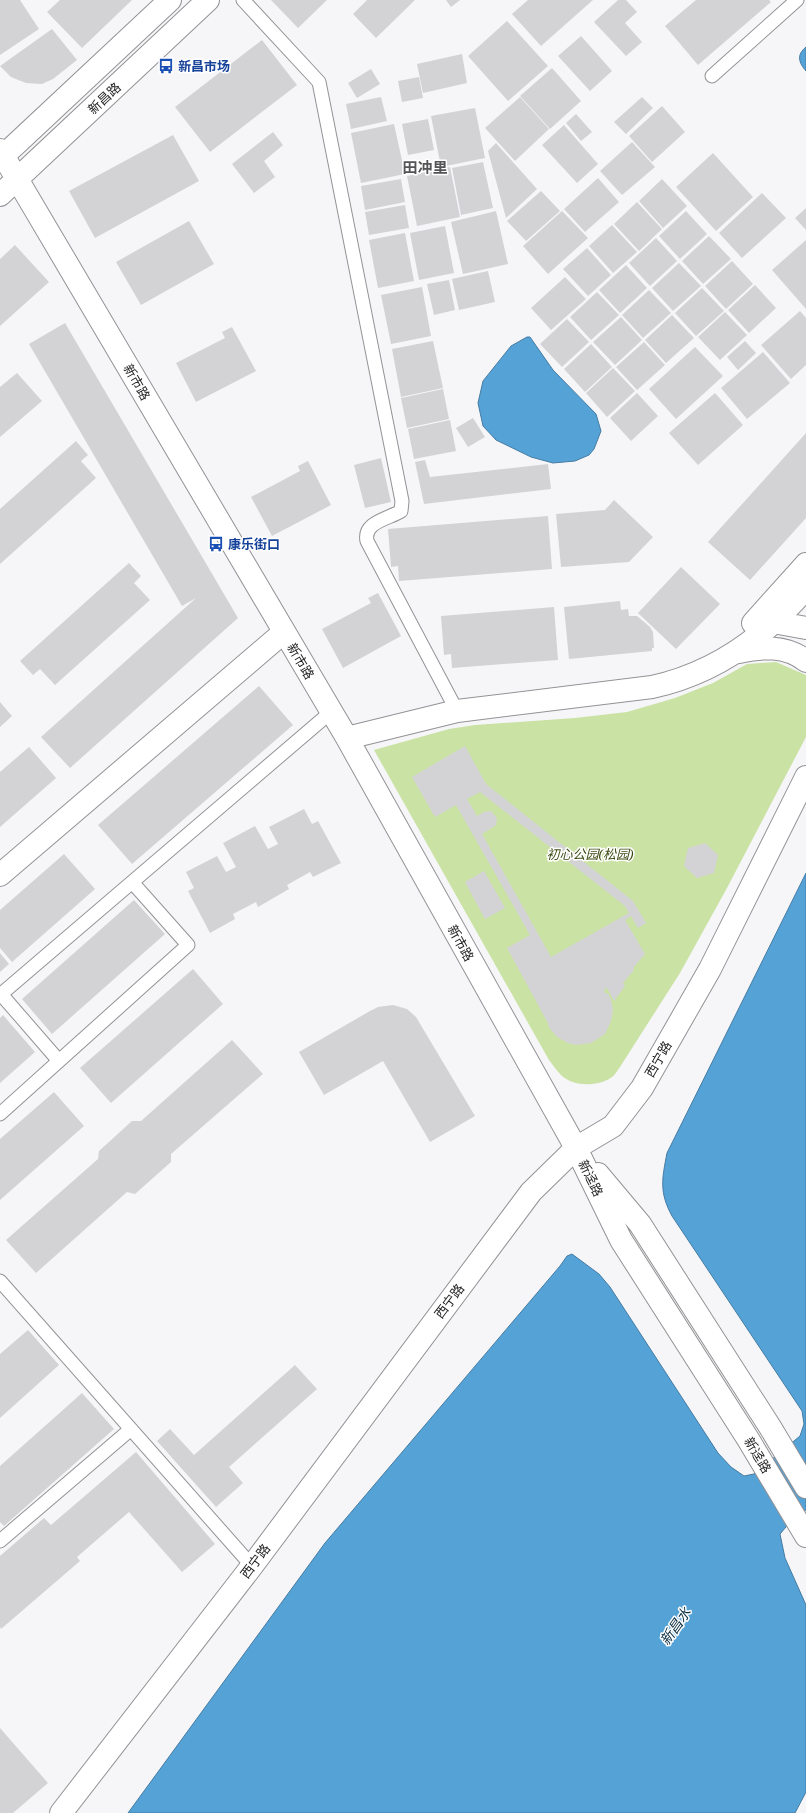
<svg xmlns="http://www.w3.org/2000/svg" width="806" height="1813" font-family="'Noto Serif','Noto Sans SC',serif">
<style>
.green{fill:#cae2a4}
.water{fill:#55a2d7;stroke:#467ca2}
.building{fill:#d3d3d6;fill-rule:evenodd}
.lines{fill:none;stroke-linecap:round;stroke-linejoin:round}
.service-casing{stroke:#939295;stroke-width:15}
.tertiary-casing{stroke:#939295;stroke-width:24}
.service{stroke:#fff;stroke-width:13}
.tertiary{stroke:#fff;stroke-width:22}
.labels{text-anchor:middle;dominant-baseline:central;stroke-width:3;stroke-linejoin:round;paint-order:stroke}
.transit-label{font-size:13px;font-weight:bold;fill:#164399;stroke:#fff;text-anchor:start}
.street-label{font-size:13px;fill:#242425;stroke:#fff}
.park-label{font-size:13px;font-style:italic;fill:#3c4d14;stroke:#fff}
.water-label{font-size:14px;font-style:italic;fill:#0b2e43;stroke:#fff}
.quarter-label{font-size:15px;font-weight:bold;fill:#545356;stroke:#fff}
</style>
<rect width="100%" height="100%" fill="#f6f6f9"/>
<path class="green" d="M776,662L806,675V737L727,888L680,973L620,1067C617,1071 615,1075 612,1077C598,1087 573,1087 561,1075C557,1071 553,1065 549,1060L374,750L449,729L475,725L575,718L627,712L675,698L713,683L747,664Z"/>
<path class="water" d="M806,47V71C799,63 796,55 806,47Z
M527,337H530L553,370L596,414L601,431L594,449L589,455L575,461L553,463L531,457L496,440L483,426L478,403L483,381L511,346Z
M806,873V1510L797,1514L780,1534L785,1558L806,1605V1792L795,1813H128L325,1543L560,1266L567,1256L572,1254L599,1274L610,1287L718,1453L731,1467L744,1476L754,1474L800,1436L804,1424L802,1411L672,1216C659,1192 662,1179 667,1153Z"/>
<path class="building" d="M0,0H20L39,29L0,55Z
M60,0H132L82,48L47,12Z
M271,0H327L298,28Z
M367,0H415L376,38L353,14Z
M446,0H460L451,7Z
M528,0H593L541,46L512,14Z
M618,0H626L637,12L625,23L642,42L626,56L594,22Z
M696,0H769L771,2L698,65L665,26Z
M507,21L548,66L508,101L468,56Z
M52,29L77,60L53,79L42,84L26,83L11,77L0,66Z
M581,36L612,71L590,91L558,56Z
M262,40L297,85L210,152L175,107Z
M462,54L467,83L423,93L417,64Z
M552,68L581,101L550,129L520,96Z
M371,69L380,84L357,98L348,83Z
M419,77L423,98L402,102L398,81Z
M381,97L387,121L351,129L346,104Z
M520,97L549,129L515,161L485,128Z
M642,97L653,108L626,134L614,122Z
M662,106L685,132L652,162L629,136Z
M475,108L485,158L441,167L431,116Z
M576,114L592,132L581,141L566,123Z
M428,119L434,150L408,155L402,124Z
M394,124L405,174L361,183L351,133Z
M564,125L598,164L577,183L542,145Z
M273,132L283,145L264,161L275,177L254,193L232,164Z
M173,135L199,181L95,238L69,191Z
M632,142L655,167L622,195L600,171Z
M496,143L537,189L506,218L488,151Z
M713,153L753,197L716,231L676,187Z
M483,162L493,208L461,215L452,168Z
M450,167L460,217L417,226L407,176Z
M598,178L619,202L585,232L564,209Z
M401,179L405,202L365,210L361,186Z
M662,179L687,206L663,228L639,201Z
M541,191L560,211L526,241L507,221Z
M762,193L786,218L742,258L719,233Z
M637,202L662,229L639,251L614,224Z
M405,205L409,228L369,235L365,212Z
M806,208V230L795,218Z
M496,211L508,264L463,274L451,222Z
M562,211L588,238L548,274L523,246Z
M686,211L707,234L680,259L659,236Z
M189,221L214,264L141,305L116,262Z
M612,225L637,252L613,273L589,246Z
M445,226L454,273L419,280L410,233Z
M405,233L414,281L378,288L369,240Z
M709,236L731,259L703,284L682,261Z
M656,238L677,261L650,286L629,263Z
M806,240V309L772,270Z
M15,245L49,282L0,326V259Z
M587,248L611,275L588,296L563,269Z
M732,261L753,284L726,309L705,286Z
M679,263L701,286L673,311L652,288Z
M626,265L647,288L620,313L599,290Z
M488,271L495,302L459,310L452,279Z
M565,277L586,299L551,330L531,308Z
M449,280L455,310L434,315L427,284Z
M755,285L776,308L749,333L728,310Z
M422,287L431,336L391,344L381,295Z
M702,288L724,311L696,336L675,313Z
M649,290L671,313L643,338L622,315Z
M597,292L619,315L591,340L570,317Z
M800,311L806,318V365L791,379L761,345Z
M725,312L747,335L720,360L698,337Z
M672,315L694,338L666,363L645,340Z
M621,317L642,340L615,365L593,342Z
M567,319L589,342L562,367L540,344Z
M65,323L238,618L70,768L41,737L196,598L182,606L29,344Z
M232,327L256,371L196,402L176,363L225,338L222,332Z
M433,341L443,388L401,397L392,349Z
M745,341L756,353L738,370L727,357Z
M644,342L665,365L637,390L616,367Z
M591,344L612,367L585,392L564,369Z
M695,347L723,376L676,419L649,389Z
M763,352L790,383L747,419L721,388Z
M613,368L635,391L607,417L586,393Z
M17,373L42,401L0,437V387Z
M443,389L449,419L407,428L401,398Z
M637,393L658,416L631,441L610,418Z
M715,393L743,425L698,465L669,433Z
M473,418L485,437L468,447L456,428Z
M450,420L456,451L414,459L408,429Z
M806,433V518L750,580L708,542Z
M76,441L88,455L81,461L96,478L0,564V509Z
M381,458L391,502L365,508L354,465Z
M425,460L430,477L548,464L551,489L424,504L415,462Z
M308,461L331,505L272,536L251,497L300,471L298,466Z
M614,500L653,537L629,562L561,567L556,514L605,510Z
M548,516L552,569L399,581L398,566L391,567L388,529Z
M129,563L141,576L134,583L150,600L55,685L40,669L33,675L20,661Z
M681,567L720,604L676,649L638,613Z
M378,593L401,636L343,668L322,629L371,603L368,598Z
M620,601L621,610L628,609L629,616H637L650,627L653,632L654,648H652V651L569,659L564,607Z
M554,607L558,660L452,668L451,654L444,655L441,616Z
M259,686L293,725L132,864L98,825Z
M0,702L12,716L0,727Z
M465,746L486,784L633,901L646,923L638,928L631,916L625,920L645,954L633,968L634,970L623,983L625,986L614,1001L607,988L604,990L606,994L608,993L611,1000L613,1010L611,1021L605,1034L591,1043L576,1045L568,1043L557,1037L548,1026L549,1025L507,948L530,935L456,805L435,817L412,777ZM480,792L625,906L629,913L551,957L482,834L496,825L497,818L491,811L484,812L477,816L467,799Z
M29,747L56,778L0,827V772Z
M304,809L312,824L318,821L341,863L313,877L310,872L287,885L289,889L258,907L256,902L233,914L235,919L210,933L188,891L194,888L186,872L217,856L226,872L236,867L223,843L255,826L268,849L278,844L269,827Z
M705,843L718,855L714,873L697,878L684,866L688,848Z
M64,854L95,889L12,962L0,948V910Z
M484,871L505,908L485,919L465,882Z
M134,900L165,934L52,1034L22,999Z
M0,953L9,964L0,972Z
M193,969L223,1004L111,1103L80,1068Z
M393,1005L407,1009L416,1017L475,1116L430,1142L383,1061L324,1095L299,1052L370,1011L378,1007Z
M3,1015L35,1052L0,1083V1018Z
M232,1040L263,1074L171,1154V1162L135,1194L127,1192L36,1273L6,1240L98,1159L99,1151L132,1121H141Z
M54,1092L84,1126L0,1200V1139Z
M28,1330L59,1365L0,1418V1354Z
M295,1365L317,1389L229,1467L243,1483L216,1507L157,1441L170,1429L194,1455Z
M82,1393L114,1429L4,1526L0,1522V1466Z
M136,1452L215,1544L182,1572L129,1512L77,1557L80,1561L1,1629L0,1627V1556L44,1518L51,1525Z
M0,1728L48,1783L13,1813H0Z"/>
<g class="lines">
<defs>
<path id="service" d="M243,0L319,82L402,501L401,511C388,519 363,522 367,541L457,711
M712,76L797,0
M0,993L59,1061
M0,995L331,712
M0,1114L188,945L132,882
M0,1281L252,1566
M0,1541L131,1429"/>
<path id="tertiary" d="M0,150L347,738L576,1148L621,1240L748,1439L806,1536
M0,159L170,0
M0,195L208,0
M773,622L806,628
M753,623L806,564
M739,652C762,647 786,645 806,661
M347,738L457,711L652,687C693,678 727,661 760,634C777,621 791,604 806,589
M0,875L284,632
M598,1174L640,1224L770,1427L806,1487
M61,1813L252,1566L531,1192L576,1148L613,1126L642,1088L710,969L806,777"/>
</defs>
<use href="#service" class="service-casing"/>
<use href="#tertiary" class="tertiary-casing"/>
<use href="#service" class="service"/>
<use href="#tertiary" class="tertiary"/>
</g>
<defs>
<symbol id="bus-bare" viewBox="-9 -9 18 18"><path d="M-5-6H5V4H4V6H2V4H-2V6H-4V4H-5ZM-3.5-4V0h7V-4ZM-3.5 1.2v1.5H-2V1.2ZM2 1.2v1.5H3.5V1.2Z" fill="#1a4fb4" stroke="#fff" stroke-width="2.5" paint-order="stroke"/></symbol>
</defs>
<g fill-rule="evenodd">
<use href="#bus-bare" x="155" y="55" width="22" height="22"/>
<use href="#bus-bare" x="205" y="533" width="22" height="22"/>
</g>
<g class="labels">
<g class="transit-label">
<text x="178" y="66">新昌市场</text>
<text x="228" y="544">康乐街口</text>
</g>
<g class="street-label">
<text transform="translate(104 98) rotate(-43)">新昌路</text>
<text transform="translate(137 382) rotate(60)">新市路</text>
<text transform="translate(301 661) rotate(59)">新市路</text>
<text transform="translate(461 943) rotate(61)">新市路</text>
<text transform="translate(658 1059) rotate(-60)">西宁路</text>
<text transform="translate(591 1178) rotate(64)">新迳路</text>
<text transform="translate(449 1301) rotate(-53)">西宁路</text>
<text transform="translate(758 1455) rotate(59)">新迳路</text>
<text transform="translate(255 1561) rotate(-53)">西宁路</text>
</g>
<g class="park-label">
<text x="590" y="854">初心公园(松园)</text>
</g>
<g class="water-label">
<text transform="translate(675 1626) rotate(-55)">新昌水</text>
</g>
<g class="quarter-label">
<text x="425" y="167">田冲里</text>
</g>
</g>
</svg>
